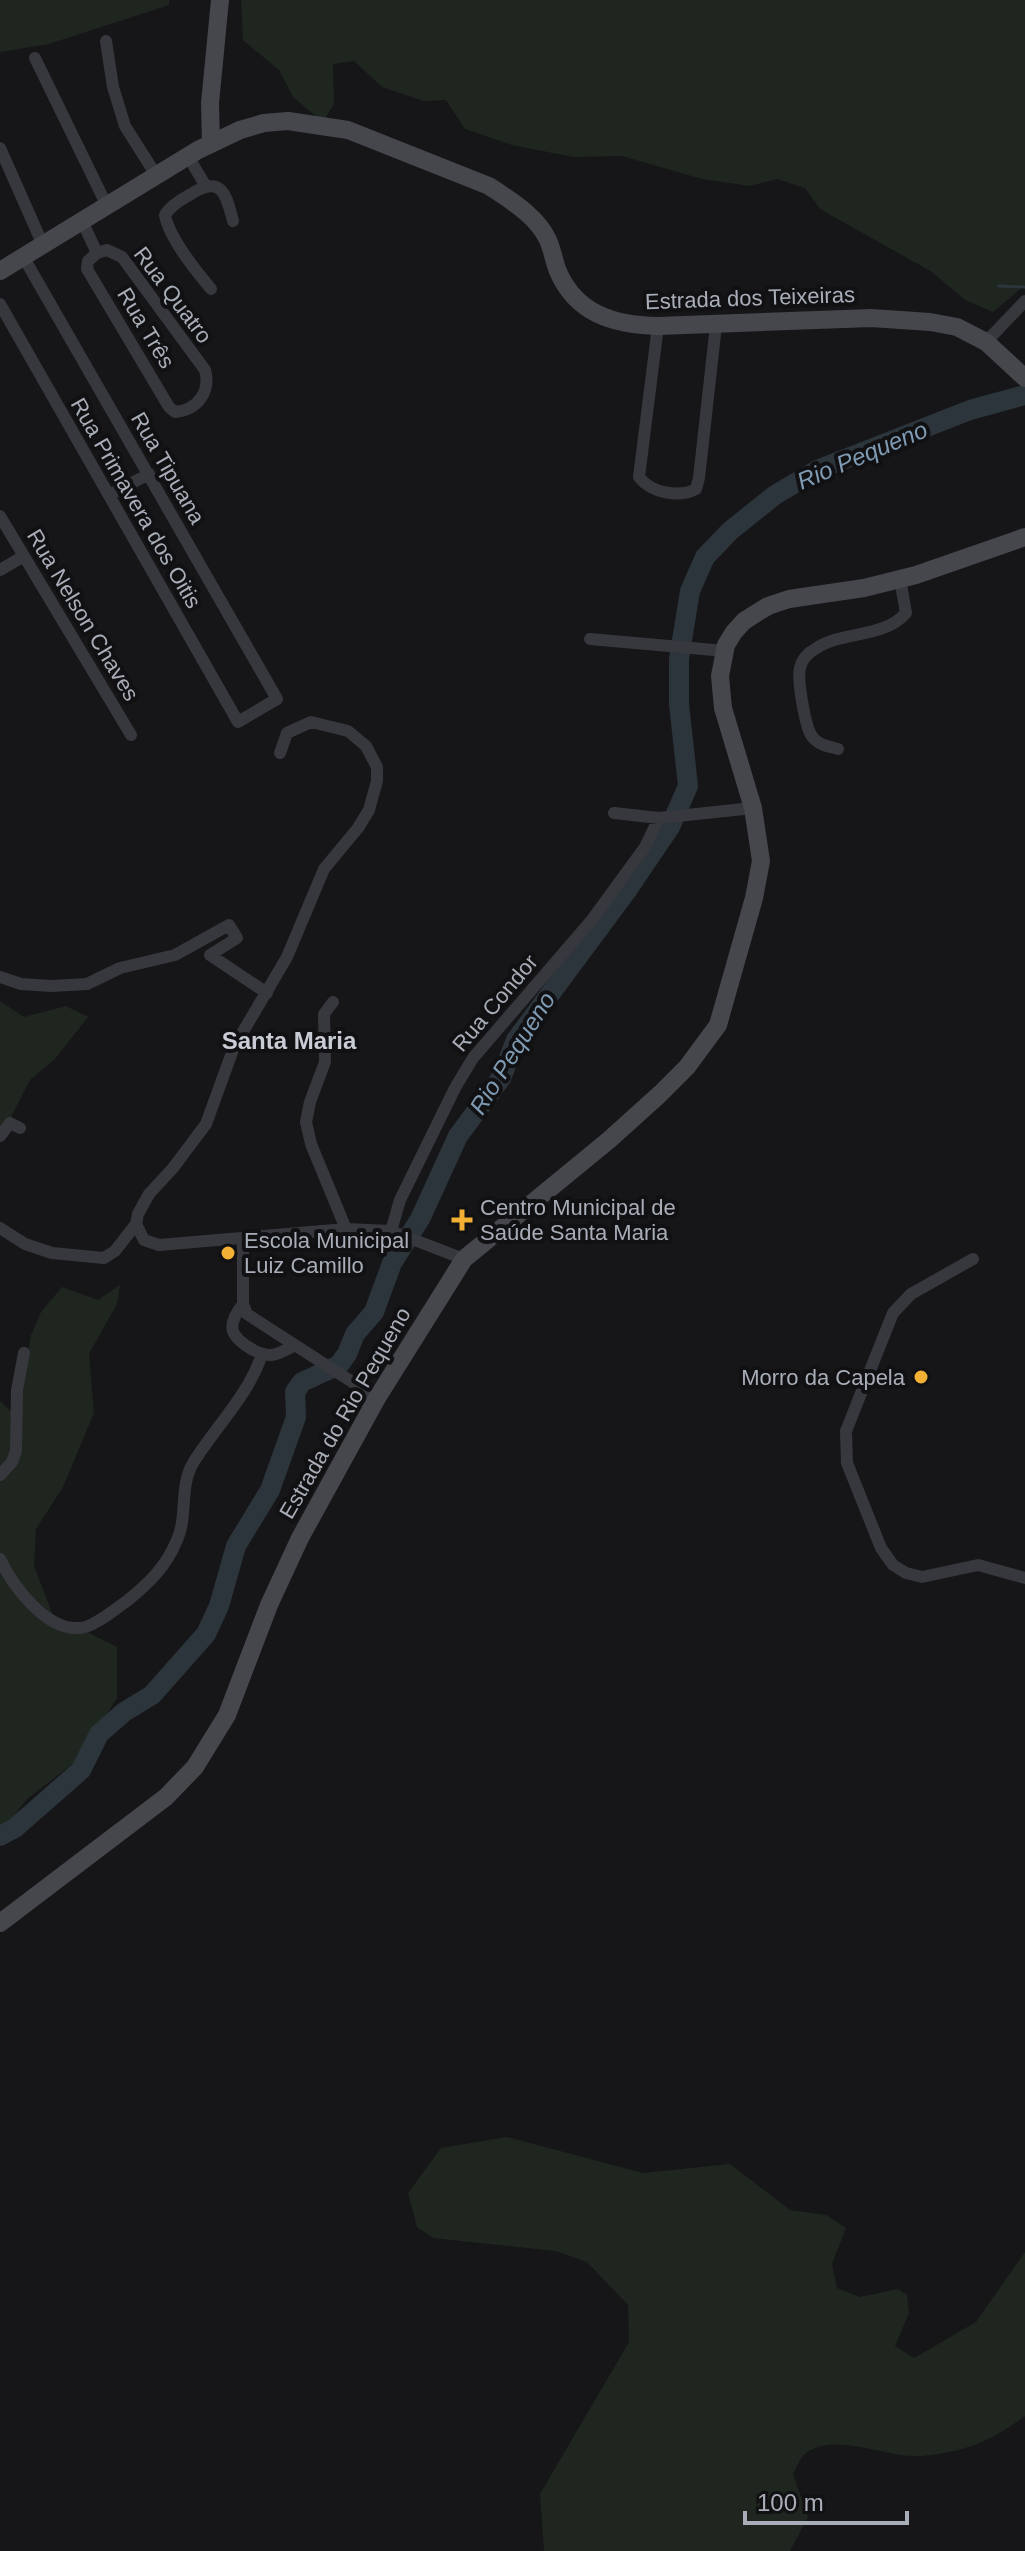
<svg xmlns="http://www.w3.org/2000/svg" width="1025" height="2551" font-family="Helvetica,sans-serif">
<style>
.green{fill:#1e261f}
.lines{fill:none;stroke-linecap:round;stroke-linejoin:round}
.stream{stroke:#2c353c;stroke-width:3}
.river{stroke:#2c353c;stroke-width:20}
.street{stroke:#37383d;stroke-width:12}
.secondary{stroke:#45474d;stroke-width:18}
.poi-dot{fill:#f2b134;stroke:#111113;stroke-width:3}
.labels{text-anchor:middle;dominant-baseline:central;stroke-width:8;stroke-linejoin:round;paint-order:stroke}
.street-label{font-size:22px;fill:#a8adb8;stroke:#111113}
.poi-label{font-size:22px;fill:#a8adb8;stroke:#111113;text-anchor:start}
.water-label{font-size:24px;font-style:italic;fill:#7f9bb3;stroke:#111113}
.neighbourhood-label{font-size:24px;font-weight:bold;fill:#c9ccd4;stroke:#111113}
</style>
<rect width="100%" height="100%" fill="#161618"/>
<path class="green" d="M0,0H169V5L49,44L0,52Z
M241,0H1025V285L993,312L965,300L932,272L820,209L805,188L777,179L750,186L702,179L622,156L573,157L512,145L465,129L446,100L424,101L382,87L354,61L333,64L334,104L323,122L293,97L279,70L243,40Z
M0,1001L24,1017L66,1006L88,1017L55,1059L30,1080L9,1121L0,1127Z
M120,1285L117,1304L89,1354L94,1413L63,1487L36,1529L34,1566L53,1615L117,1647V1698L79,1759L27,1799L0,1834V1401L17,1417L31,1335L41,1312L62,1287L98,1300Z
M507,2137L643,2173L730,2164L790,2210L826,2215L846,2228L832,2264L837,2288L860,2297L898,2289L907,2295L909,2313L895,2346L914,2358L976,2322L1025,2252V2416C990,2442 965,2452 922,2456C887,2459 837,2431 806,2453C800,2457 797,2467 793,2474L808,2517L790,2551H544L540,2494L629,2342L628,2305L587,2262L555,2251L433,2238L417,2227L408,2193L441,2148Z"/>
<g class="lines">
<path class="stream" d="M999,286L1025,287"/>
<path class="river" d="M0,1836L15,1828L81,1770L99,1734L124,1712L152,1695L206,1634L219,1606L236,1546L270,1490L296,1417L295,1392L302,1382L339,1365L347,1354L355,1334L374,1312L392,1263L420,1219L458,1136L501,1078L516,1040L628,889L670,827L688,786L679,704V659L690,591L705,557L730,531L775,495L817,470L970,410L1025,395"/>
<path class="street" d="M106,41L113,87L125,126L156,175
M35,58L107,206
M0,148L43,245
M188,156L205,185
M82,221L97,253
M107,250L122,257L205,370C211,391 198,410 175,412L169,407L87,269L88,261L97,253Z
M211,289C196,271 169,238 165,215C171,205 181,200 191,194C221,175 226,193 233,221
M0,304L238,722L277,699L24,258
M658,326L639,477C651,493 679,498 696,489L699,478L716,325
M986,342L1025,301
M109,495L149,474
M0,516L131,735
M0,570L24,556
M590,639L725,651
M838,749C828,746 817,745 811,735C805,724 797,680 800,668C802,659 808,653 815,649C843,630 883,639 906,613L900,579
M614,813L659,818L753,808
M0,977L21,984L51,986L87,984L120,968L175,955L229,925L237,938L210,955L267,993
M333,1002L324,1014L325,1062L310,1102L306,1122L311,1144L346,1229
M0,1136L10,1123L20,1128
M136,1224L144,1240L159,1245L346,1229L391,1231L464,1259
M0,1228L25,1244L52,1253L104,1258L115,1251L136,1224L138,1214L149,1194L173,1168L206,1124L234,1047L287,957L324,869L358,828L369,810L377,781V767L366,746L348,731L311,722L287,733L280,753
M391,1231L400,1200L455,1088L473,1058L591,921L645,847L659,818
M243,1239V1304L247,1314L377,1398
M973,1259L911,1294L893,1313L846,1431L847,1463L881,1548L893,1565L906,1573L922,1577L978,1565L1025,1578
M243,1304C226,1326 229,1336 253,1350C259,1353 264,1355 271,1355C280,1354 287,1349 295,1345
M0,1475L12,1462L16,1451L17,1390L24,1353
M0,1559C13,1586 49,1636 85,1627C99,1623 115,1609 127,1601C149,1583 166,1567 177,1540C188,1516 179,1487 193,1463C215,1427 249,1395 262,1354"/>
<path class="secondary" d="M211,143L210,103L220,0
M0,271L198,150L240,130L264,123L288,121L348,130L489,186C510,200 537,216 548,240C552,249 554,260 557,269C575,314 614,325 658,326L871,318L930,322L957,327L986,342L1025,378
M0,1923L166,1797L195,1767L227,1715L269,1605L300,1538L377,1398L464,1259L609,1140L660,1094L687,1067L718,1025L754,898L761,861L753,808L723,708L720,676L726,645L734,632L744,621L768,606L789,599L864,588L916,575L1025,537"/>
</g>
<g class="poi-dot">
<path d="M458 1208h8v8h8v8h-8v8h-8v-8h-8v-8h8z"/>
<circle cx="228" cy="1253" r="8"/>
<circle cx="921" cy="1377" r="8"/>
</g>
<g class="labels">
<g class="street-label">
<text transform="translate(173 295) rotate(53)">Rua Quatro</text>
<text transform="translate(750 298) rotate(-2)">Estrada dos Teixeiras</text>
<text transform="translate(146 328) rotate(59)">Rua Três</text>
<text transform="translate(168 468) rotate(60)">Rua Tipuana</text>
<text transform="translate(136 503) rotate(60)">Rua Primavera dos Oitis</text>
<text transform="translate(83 615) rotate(59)">Rua Nelson Chaves</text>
<text transform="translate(495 1003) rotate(-50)">Rua Condor</text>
<text transform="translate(345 1413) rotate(-60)">Estrada do Rio Pequeno</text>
</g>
<g class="poi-label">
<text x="480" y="1207">Centro Municipal de<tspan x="480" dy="25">Saúde Santa Maria</tspan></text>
<text x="244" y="1240">Escola Municipal<tspan x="244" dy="25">Luiz Camillo</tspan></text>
<text x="905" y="1377" text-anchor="end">Morro da Capela</text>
</g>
<g class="water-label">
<text transform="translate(862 455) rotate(-23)">Rio Pequeno</text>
<text transform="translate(512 1053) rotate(-58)">Rio Pequeno</text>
</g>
<g class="neighbourhood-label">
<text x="289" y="1040">Santa Maria</text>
</g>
</g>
<path d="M745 2511v12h162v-12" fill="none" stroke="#a8adb8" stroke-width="4"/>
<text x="757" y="2511" font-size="24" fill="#a8adb8" stroke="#111113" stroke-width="6" paint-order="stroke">100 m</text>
</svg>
